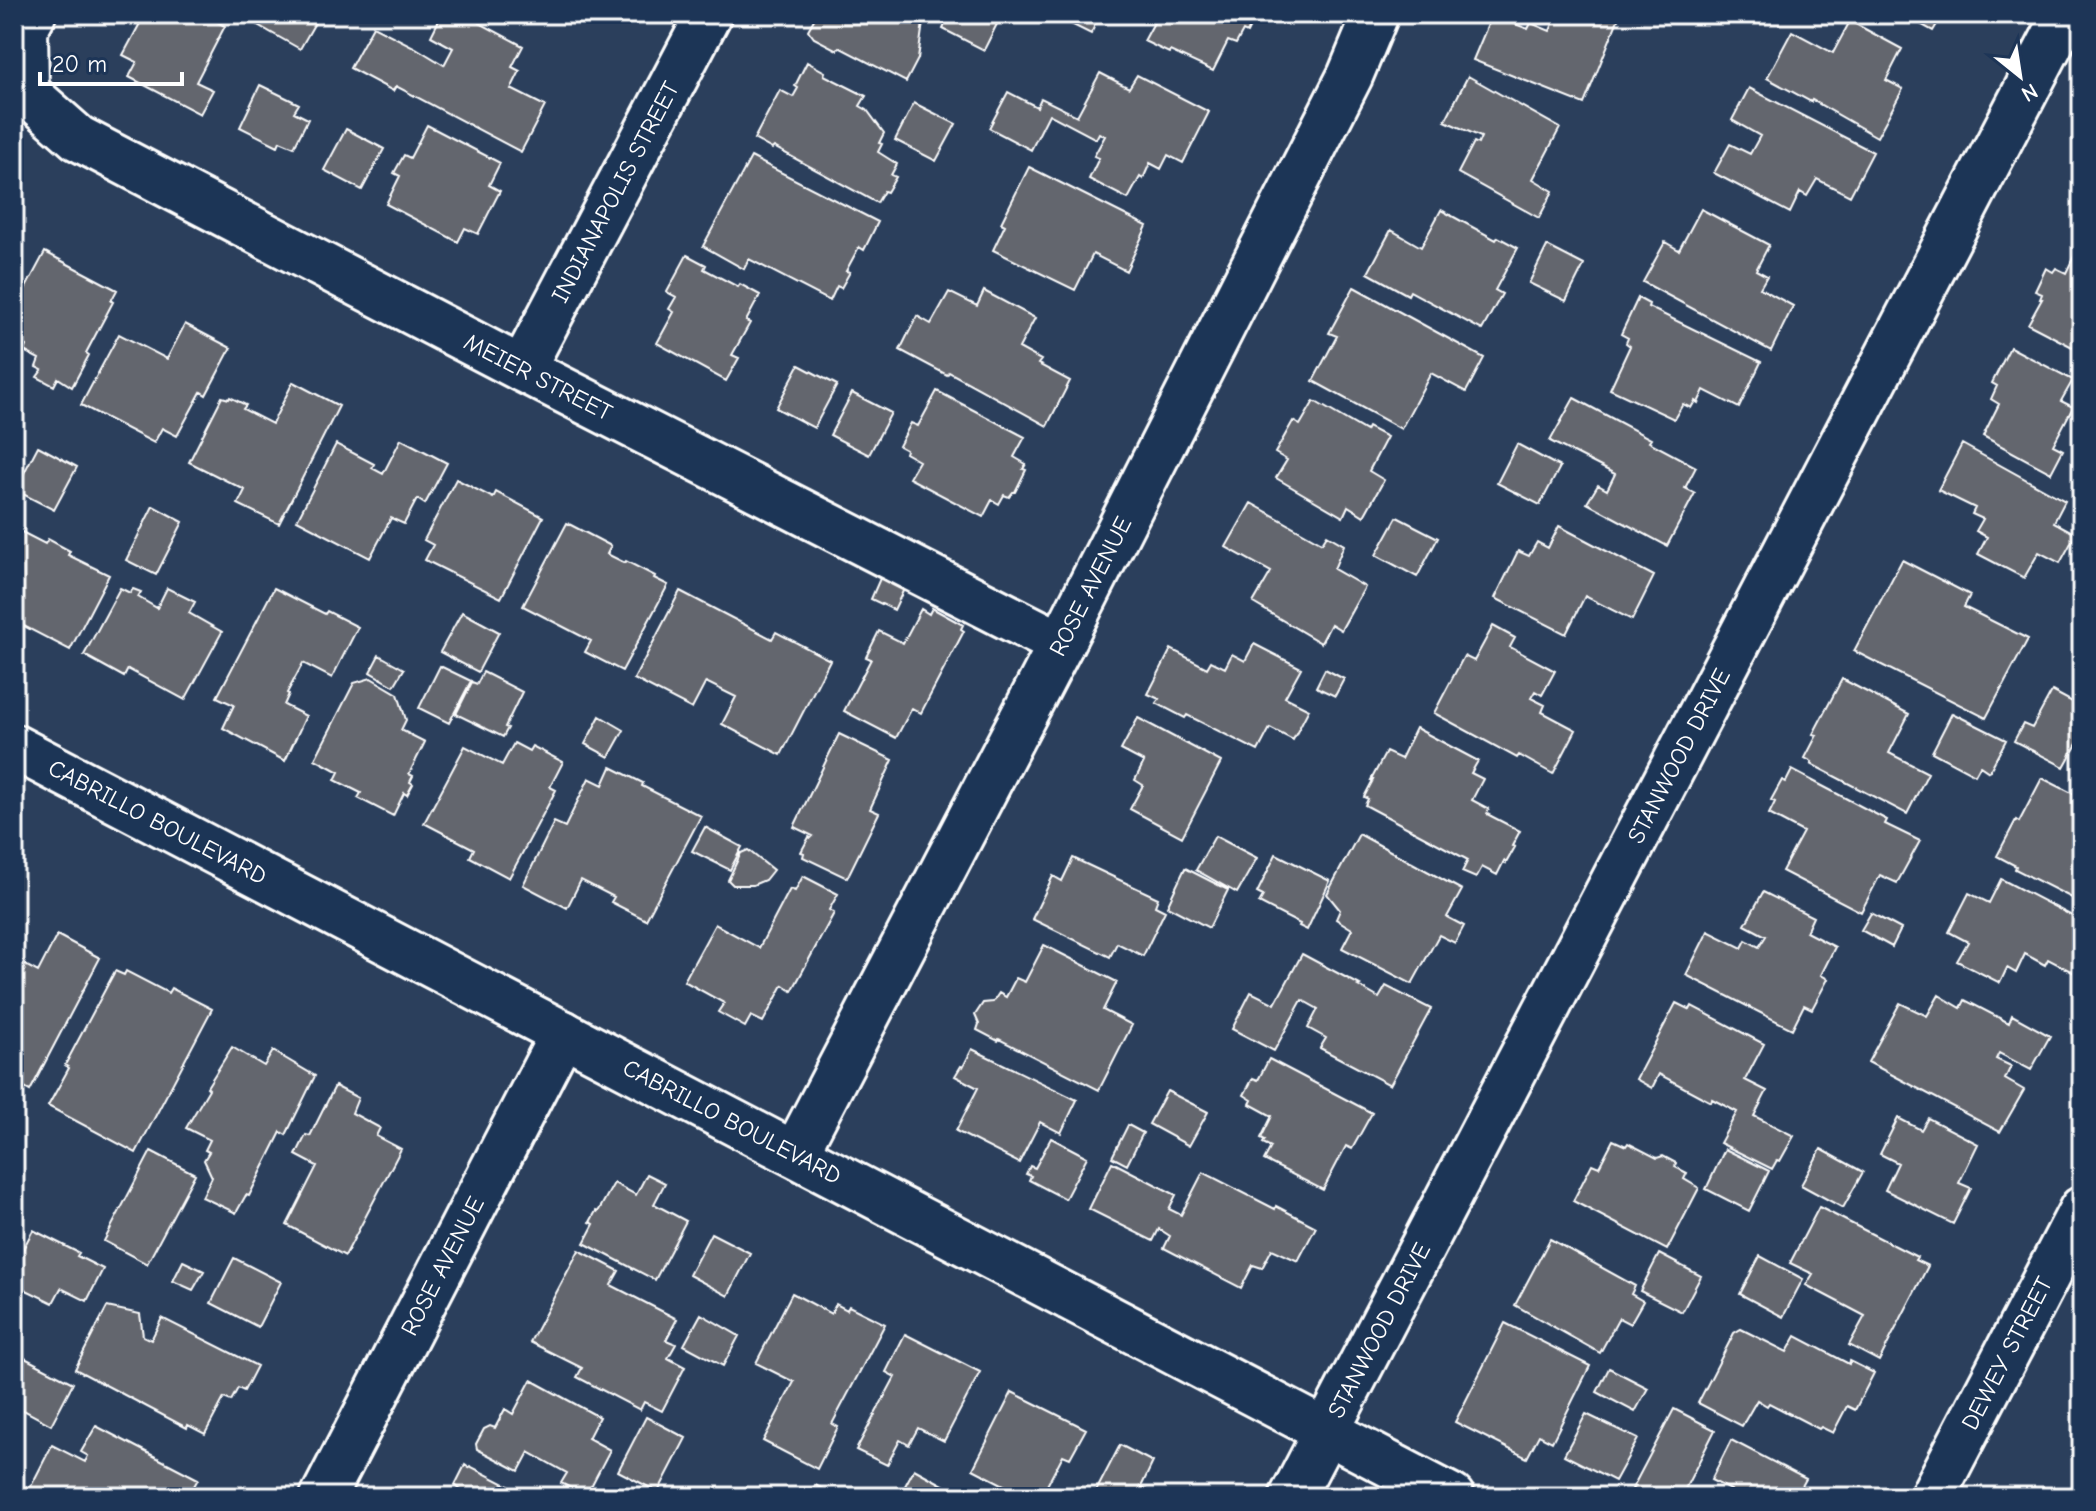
<svg xmlns="http://www.w3.org/2000/svg" width="2096" height="1511" font-family="'Comic Neue',sans-serif">
<style>
.building{fill:#64666e;stroke:#fff;stroke-width:2}
.lines{fill:none;stroke-linecap:round;stroke-linejoin:round}
.minor-casing{stroke:#fff;stroke-width:50}
.minor{stroke:#1d3557;stroke-width:44}
.labels{text-anchor:middle;dominant-baseline:central;stroke-width:7;stroke-linejoin:round;paint-order:stroke}
.street-label{font-size:24px;fill:#fff;stroke:#1d3557}
</style>
<rect width="100%" height="100%" fill="#2b3f5c"/>
<filter id="ink" filterUnits="userSpaceOnUse"><feTurbulence type="fractalNoise" baseFrequency=".0125" numOctaves="2"/><feDisplacementMap in="SourceGraphic" scale="16" xChannelSelector="R" yChannelSelector="G"/><feConvolveMatrix kernelMatrix="1 2 1 2 8 2 1 2 1" color-interpolation-filters="sRGB"/></filter>
<g filter="url(#ink)">
<path class="building" d="M145,14H152L160,18L162,14H202L225,26L196,82L213,90L200,114L129,77L137,62L123,55Z
M238,14H320L300,49Z
M442,14H463L523,46L512,67L520,71L511,89L545,106L521,152L396,86L393,91L350,68L373,26L416,48L444,65L453,48L431,36Z
M817,14L924,15L918,59L906,82L839,47L837,50L814,38L808,30Z
M950,14H1002L984,50L943,29Z
M1051,14H1100L1091,34Z
M1167,14H1256L1247,33L1243,31L1236,44L1228,41L1213,71L1170,51L1169,53L1144,41L1157,17L1164,21Z
M1557,14H1612L1619,17L1584,104L1473,60L1492,15L1528,29L1531,23L1550,31Z
M1906,14H1943L1933,31L1911,19L1912,17Z
M1850,21L1902,49L1886,80L1903,89L1877,137L1812,100L1811,102L1767,78L1792,31L1833,53Z
M807,62L825,72L824,75L866,96L860,106L867,110L884,133L879,143L882,144L878,152L897,164L891,175L896,177L887,192L884,191L877,203L774,147L772,149L754,139L780,90L793,97L798,88L795,86Z
M1100,73L1129,88L1137,75L1209,112L1183,163L1168,155L1161,169L1150,163L1143,179L1140,177L1128,199L1089,179L1099,158L1094,156L1105,136L1099,133L1096,139L1049,114L1031,150L989,128L1008,92L1037,107L1041,98L1077,116Z
M1468,76L1560,128L1533,179L1553,191L1539,218L1458,173L1474,142L1478,144L1481,137L1445,121Z
M260,85L299,104L294,112L308,119L294,147L280,141L278,146L240,127Z
M1749,88L1873,152L1850,196L1817,179L1807,196L1800,192L1790,213L1714,173L1730,144L1750,154L1760,136L1732,120Z
M914,103L956,124L936,161L895,140Z
M427,125L500,163L489,185L500,191L478,234L465,228L458,242L386,204L400,176L394,173L404,155L410,158Z
M346,129L384,149L362,190L324,170Z
M751,157L878,222L864,250L859,247L846,271L850,272L841,288L837,286L830,301L749,259L744,269L703,246Z
M1029,167L1147,226L1126,271L1093,254L1075,290L993,250L1005,225L1001,223Z
M1701,209L1769,245L1756,270L1767,276L1760,288L1793,306L1771,351L1643,282L1665,242L1679,250Z
M1441,210L1496,240L1498,237L1518,248L1495,290L1502,294L1482,330L1410,291L1408,295L1368,273L1391,230L1421,247Z
M1547,246L1584,265L1566,301L1529,283Z
M45,252L117,290L111,301L113,302L86,353L89,355L72,387L58,378L54,386L37,377L42,370L36,367L39,359L24,351L26,346L14,340L21,327L14,323V310Z
M2075,254L2082,257V352L2028,324L2042,299H2040L2042,294L2035,291L2046,268L2053,272L2056,268L2066,273Z
M687,255L706,265L704,269L738,287L740,284L760,295L746,321L750,323L732,355L739,358L726,381L657,343L674,312L669,309L676,297L667,292Z
M1354,287L1484,358L1466,392L1431,373L1401,429L1313,381L1337,336L1329,333Z
M984,291L1035,318L1019,348L1041,360L1038,364L1070,381L1047,426L949,372L947,375L900,350L917,316L931,324L949,292L977,306Z
M1638,298L1649,304L1648,307L1761,362L1739,408L1704,390L1698,403L1695,401L1691,408L1683,404L1674,419L1610,389L1630,346L1626,343L1628,338L1621,334Z
M185,324L231,348L206,395L201,392L177,436L162,428L154,443L81,405L119,334L167,359Z
M2010,347L2073,380L2061,401L2073,407L2053,445L2063,450L2051,473L1983,436L1999,404L1991,399L1997,386L1992,383Z
M799,365L837,385L814,428L776,408Z
M293,382L339,406L279,524L238,504L245,490L189,462L222,397L229,399L230,397L246,405L243,409L272,424Z
M937,391L1025,437L1014,457L1026,464L1023,469L1026,470L1015,492H1013L1009,497L1004,495L999,504L992,500L983,517L909,478L919,461L905,453L906,450L899,446L911,423L918,426Z
M852,393L891,413L869,455L830,435Z
M1574,398L1651,439L1649,442L1696,467L1685,488L1695,493L1667,546L1587,503L1598,485L1607,490L1615,474L1550,441Z
M1314,401L1366,431L1368,427L1387,437L1369,471L1384,480L1364,516L1348,506L1343,517L1276,478L1287,460L1275,453L1293,421L1300,425Z
M401,439L447,463L425,504L417,499L404,524L391,518L370,558L297,520L336,444L374,464L372,468L383,474Z
M1517,444L1560,467L1540,505L1497,483Z
M1962,444L2065,501L2054,522L2076,534L2060,563L2039,552L2024,578L1978,554L1987,537L1976,531L1983,519L1972,514L1975,508L1938,490Z
M38,446L77,467L54,510L15,490Z
M456,479L493,498L496,492L543,517L501,598L425,560L433,545L424,540Z
M1251,503L1322,543L1327,535L1344,545L1334,569L1365,587L1341,630L1331,624L1321,643L1253,603L1271,572L1226,547Z
M153,506L183,522L156,575L126,560Z
M1397,517L1438,538L1417,577L1376,555Z
M567,523L611,546L607,554L625,563L626,561L655,576L654,578L668,585L622,671L585,652L591,641L523,606Z
M1559,526L1654,576L1632,620L1585,596L1566,634L1495,598L1518,551L1529,556L1537,542L1548,548Z
M14,528L45,544L48,539L70,551L68,555L109,575L70,650L14,621Z
M1902,560L1970,595L1964,607L2028,639L1986,718L1854,651Z
M881,576L905,587L894,610L871,599Z
M120,588L130,593L133,589L141,592L138,597L157,608L167,588L195,602L189,613L222,632L185,700L128,669L124,677L84,655Z
M274,588L325,614L327,611L358,627L332,678L303,663L287,693L289,694L284,705L306,716L285,761L223,728L234,705L217,697Z
M680,591L772,639L776,632L830,660L781,755L722,724L736,697L706,682L692,709L634,679Z
M932,608L963,625L961,629L964,631L921,713L912,708L896,738L844,711L871,659L866,657L879,631L903,643L921,609L929,614Z
M462,612L499,632L478,672L440,652Z
M1493,626L1515,638L1510,647L1555,671L1542,695L1535,691L1531,698L1545,705L1542,712L1576,730L1553,774L1519,755L1517,758L1434,713L1464,656L1474,661Z
M1254,644L1301,668L1285,697L1309,709L1293,740L1270,728L1258,751L1187,715L1185,718L1156,703L1159,699L1148,694L1171,649L1207,668L1211,661L1225,668L1232,654L1245,661Z
M379,655L404,669L394,686L370,672Z
M440,666L471,681L449,723L419,708Z
M1325,669L1344,679L1335,696L1316,687Z
M483,672L522,692L505,727L508,728L503,737L456,714L472,682L477,684Z
M371,678L398,694L406,720L401,730L425,742L409,774L413,776L410,782L413,784L407,795L404,793L393,816L358,798L361,793L335,780L339,772L315,759L354,683Z
M1842,679L1909,714L1889,753L1928,773L1907,814L1811,764L1812,762L1805,758L1817,735L1813,734Z
M2052,691L2082,707V713L2076,724L2082,727V735L2064,767L2014,741L2023,724L2032,728Z
M1952,713L2006,740L1989,772L1980,766L1975,775L1932,752Z
M600,716L624,730L609,757L585,744Z
M1138,718L1221,762L1182,837L1130,809L1143,785L1135,780L1144,762L1121,750Z
M1416,728L1478,761L1471,773L1483,779L1472,800L1489,809L1487,814L1520,831L1512,846L1515,847L1506,863L1504,861L1497,875L1482,867L1476,878L1462,872L1468,860L1365,805L1368,799L1364,797L1373,780H1371L1386,752L1401,759Z
M839,734L893,760L870,809L879,813L847,878L803,857L804,853L801,852L809,837L811,838L813,836L794,827Z
M514,743L529,751L532,746L563,762L550,787L556,790L509,878L470,857L474,849L424,823L465,746L502,765Z
M611,767L643,783L642,786L701,816L646,920L611,902L614,897L581,880L567,908L523,885L554,822L565,827L589,778L603,785Z
M1792,770L1887,820L1885,824L1920,841L1897,883L1880,875L1861,912L1782,871L1803,832L1769,814L1775,802L1771,800L1782,780L1786,782Z
M2042,778L2082,798V903L2015,869L2016,866L1997,856L2016,820L2019,822Z
M705,827L742,847L730,870L692,851Z
M1359,834L1462,890L1447,917L1464,926L1455,943L1439,935L1412,984L1342,948L1352,929L1336,919L1340,910L1327,894Z
M1215,836L1257,858L1237,893L1196,870Z
M748,850L773,870L765,880L753,885H733L728,880L741,853Z
M1276,854L1330,881L1307,930L1299,926L1300,924L1259,903L1263,896L1257,893Z
M1073,858L1158,898L1155,906L1165,911L1143,956L1117,943L1110,957L1032,919L1053,876L1062,881Z
M1185,868L1228,890L1209,928L1167,906Z
M803,876L838,894L829,910L834,913L792,991L783,985L763,1022L751,1016L745,1027L718,1012L724,1003L684,981L715,924L759,948L790,889L795,891Z
M2001,879L2082,921V977L2048,959L2045,965L2025,954L2016,973L2007,968L2000,983L1957,961L1968,942L1949,932L1969,893L1989,903Z
M1763,892L1813,917L1806,932L1835,947L1821,975L1828,979L1812,1009L1804,1005L1792,1029L1686,975L1708,931L1742,948L1746,940L1759,947L1766,936L1745,925Z
M1871,913L1901,929L1892,947L1861,930Z
M57,935L100,958L30,1091L14,1082V959L38,972Z
M1044,945L1117,982L1103,1010L1132,1025L1099,1090L999,1039L998,1041L977,1030L979,1024L975,1015L983,1003L993,1002L999,993L1006,997L1016,978L1025,982Z
M1302,954L1360,985L1358,986L1379,998L1386,986L1431,1009L1390,1085L1320,1048L1326,1038L1308,1028L1318,1009L1302,1000L1274,1051L1232,1029L1251,992L1275,1004Z
M115,971L124,975L126,971L168,993L171,988L212,1009L136,1153L48,1106L69,1068L65,1065Z
M1939,995L1961,1008L1965,1000L2009,1023L2012,1015L2050,1036L2031,1070L1999,1053L1996,1059L2011,1066L2005,1079L2024,1090L2000,1132L1868,1062L1900,1003L1927,1016Z
M1676,1003L1690,1010L1692,1006L1764,1044L1745,1080L1767,1091L1754,1116L1794,1136L1780,1161L1777,1160L1772,1169L1720,1143L1737,1112L1712,1099L1711,1102L1659,1074L1652,1088L1636,1079Z
M232,1047L264,1066L273,1051L315,1076L286,1135L281,1132L249,1196L246,1195L236,1213L202,1197L212,1177L204,1160L209,1152L205,1150L210,1140L186,1128L209,1089L207,1087Z
M972,1049L1077,1100L1061,1133L1040,1122L1019,1163L956,1131L978,1088L955,1076L961,1066L963,1067Z
M1269,1059L1372,1113L1352,1149L1346,1146L1323,1190L1264,1160L1271,1147L1263,1143L1265,1140L1261,1138L1272,1116L1250,1104L1252,1100L1244,1095L1253,1078L1258,1080Z
M335,1086L358,1098L352,1113L380,1128L376,1136L401,1149L345,1256L287,1225L317,1166L296,1155L306,1135L310,1136Z
M1167,1091L1208,1112L1189,1146L1149,1124Z
M1898,1118L1921,1130L1928,1118L1978,1144L1959,1183L1971,1188L1953,1224L1885,1190L1898,1163L1880,1154Z
M1128,1125L1143,1133L1127,1165L1112,1157Z
M1051,1138L1087,1157L1065,1199L1029,1180L1031,1176L1026,1174L1030,1166L1035,1168Z
M1613,1140L1626,1146L1628,1143L1657,1158L1663,1156L1676,1163L1675,1167L1687,1173L1684,1179L1699,1188L1667,1250L1573,1201L1592,1164L1599,1167Z
M1725,1149L1769,1171L1749,1211L1706,1189Z
M1821,1149L1863,1172L1843,1208L1801,1185Z
M151,1151L195,1174L147,1264L104,1241Z
M1112,1162L1176,1195L1169,1209L1181,1215L1203,1172L1275,1209L1276,1206L1316,1227L1298,1261L1272,1249L1262,1268L1253,1265L1241,1288L1164,1248L1170,1236L1159,1229L1153,1241L1089,1209Z
M647,1174L665,1183L654,1204L686,1221L655,1280L584,1243L594,1224L590,1222L596,1211L598,1212L614,1183L636,1195Z
M1819,1207L1917,1257L1915,1260L1928,1266L1879,1361L1849,1345L1865,1316L1806,1285L1813,1274L1790,1263Z
M33,1230L79,1253L77,1256L103,1269L87,1301L61,1288L53,1303L14,1284V1266Z
M711,1233L750,1253L728,1296L689,1275Z
M1550,1239L1635,1286L1631,1294L1643,1301L1630,1324L1619,1318L1600,1353L1515,1305Z
M579,1250L619,1271L611,1285L677,1319L666,1340L676,1344L668,1358L685,1367L662,1411L644,1402L640,1410L577,1377L582,1368L530,1342Z
M1659,1254L1701,1276L1682,1312L1640,1291Z
M1760,1256L1803,1279L1783,1317L1740,1294Z
M234,1258L281,1282L258,1327L211,1303Z
M183,1261L204,1271L193,1290L173,1281Z
M792,1293L831,1314L836,1304L847,1310L849,1306L885,1324L832,1424L838,1427L817,1469L763,1441L794,1382L756,1363Z
M107,1307L140,1314L143,1336L151,1340L162,1318L257,1366L244,1391L238,1388L231,1401L224,1398L205,1434L188,1425L187,1428L75,1369Z
M701,1314L739,1336L723,1366L684,1345Z
M1505,1323L1590,1366L1552,1442L1539,1435L1527,1458L1455,1422Z
M1741,1329L1787,1352L1796,1336L1849,1364L1850,1361L1874,1373L1855,1410L1847,1406L1833,1433L1821,1427L1819,1429L1769,1403L1767,1406L1757,1400L1742,1426L1698,1403L1734,1333Z
M905,1334L980,1372L944,1441L918,1428L909,1445L900,1440L887,1465L856,1450L895,1377L886,1372Z
M17,1354L73,1383L51,1425L14,1405V1360Z
M1609,1368L1648,1388L1635,1412L1597,1392Z
M531,1380L599,1417L588,1438L610,1450L586,1496L561,1483L567,1473L529,1452L519,1471L477,1449L476,1444L484,1429L490,1426L495,1428L505,1409L513,1414Z
M1012,1392L1086,1429L1070,1458L1063,1455L1041,1497H1027L973,1469Z
M1674,1409L1715,1430L1681,1497H1632L1636,1491L1632,1489Z
M1586,1414L1638,1439L1615,1481L1564,1455Z
M646,1417L686,1438L658,1492L618,1471Z
M96,1426L198,1479L188,1497H34L27,1494L52,1445L85,1462L88,1456L81,1452Z
M1731,1440L1806,1479L1796,1497H1728L1731,1490L1711,1480Z
M1120,1445L1153,1462L1141,1487L1158,1496V1497H1093Z
M465,1465L469,1468L470,1466L530,1497V1495L535,1497H460L463,1492L455,1485Z
M914,1469L945,1486L939,1497H899Z
M815,1485L838,1497H809Z"/>
<g class="lines">
<defs>
<g id="minor">
<path id="s1" d="M33,14L25,29L26,92L78,138L522,369L1061,644"/>
<path id="s2" d="M522,369L709,14"/>
<path id="s3" d="M14,747L1452,1497"/>
<path id="s4" d="M795,1154L1061,644L1350,76L1376,14"/>
<path id="s5" d="M323,1497L563,1033"/>
<path id="s6" d="M1292,1497L2066,14"/>
<path id="s7" d="M1932,1497L2082,1209"/>
</g>
</defs>
<use href="#minor" class="minor-casing"/>
<use href="#minor" class="minor"/>
</g>
</g>
<g class="labels">
<g class="street-label">
<text stroke="none"><textPath href="#s2" startOffset="200">INDIANAPOLIS STREET</textPath></text>
<text stroke="none"><textPath href="#s1" startOffset="668">MEIER STREET</textPath></text>
<text stroke="none"><textPath href="#s4" startOffset="640">ROSE AVENUE</textPath></text>
<text stroke="none"><textPath href="#s6" startOffset="836">STANWOOD DRIVE</textPath></text>
<text stroke="none"><textPath href="#s3" startOffset="162">CABRILLO BOULEVARD</textPath></text>
<text stroke="none"><textPath href="#s3" startOffset="810">CABRILLO BOULEVARD</textPath></text>
<text stroke="none"><textPath href="#s5" startOffset="260">ROSE AVENUE</textPath></text>
<text stroke="none"><textPath href="#s6" startOffset="188">STANWOOD DRIVE</textPath></text>
<text stroke="none"><textPath href="#s7" startOffset="162">DEWEY STREET</textPath></text>
</g>
</g>
<rect width="2096" height="1511" fill="none" stroke="#1d3557" stroke-width="48"/>
<rect x="24" y="24" width="2048" height="1463" fill="none" stroke="#fff" stroke-width="3" filter="url(#ink)"/>
<g transform="translate(2020 76) rotate(150)" stroke="#1d3557" stroke-width="6" paint-order="stroke">
<path d="M0-6L14 30L0 20L-14 30Z" fill="#ffffff"/>
<text y="-12" font-size="22" font-weight="bold" text-anchor="middle" fill="#ffffff">N</text>
</g>
<path d="M40 72v12h142v-12" fill="none" stroke="#ffffff" stroke-width="4"/>
<text x="52" y="72" font-size="24" fill="#ffffff" stroke="#1d3557" stroke-width="6" paint-order="stroke">20 m</text>
</svg>
